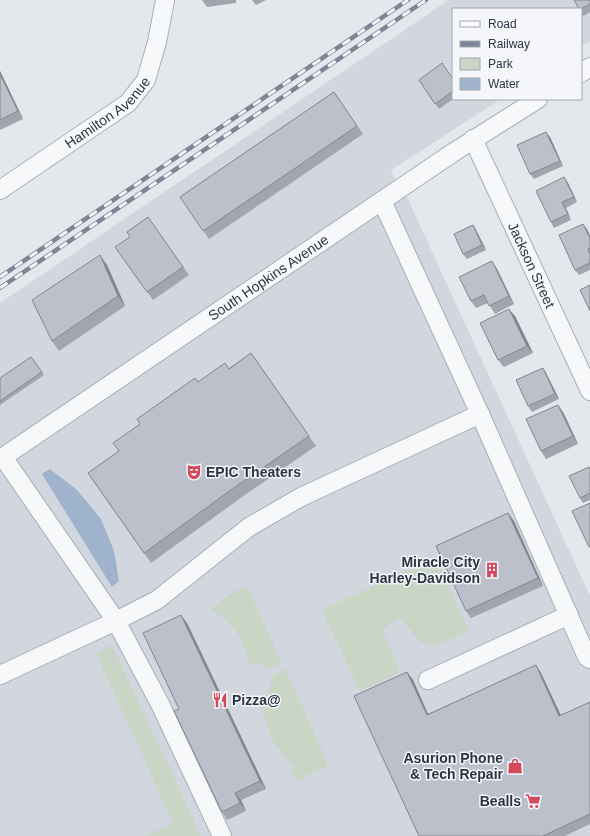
<svg xmlns="http://www.w3.org/2000/svg" width="590" height="836" font-family="Helvetica,sans-serif">
<style>
.built{fill:#d2d6de}
.green{fill:#c9d6c5}
.water{fill:#9fb4cc}
.lines{fill:none;stroke-linecap:round;stroke-linejoin:round}
.minor-casing{stroke:#a9aeb7;stroke-width:20}
.minor{stroke:#f7f8fa;stroke-width:18}
.rail-casing{stroke:#7d8696;stroke-width:4.5}
.rail{stroke:#f4f6f9;stroke-width:3;stroke-dasharray:9;stroke-linecap:butt}
.wall{fill:#a1a5ae}
.shaded-wall{fill:#83868d}
.building{fill:#bbc0ca;stroke:#83868d}
.labels{text-anchor:middle;dominant-baseline:central;stroke-width:3;stroke-linejoin:round;paint-order:stroke}
.street-label{font-size:14px;fill:#2b3445;stroke:#f4f6f9}
.poi-label{font-size:14px;font-weight:bold;fill:#2b3445;stroke:#f4f6f9;text-anchor:end}
</style>
<rect width="100%" height="100%" fill="#e4e7ec"/>
<path class="built" d="M449,0H590V41L581,47V9H453V99H501L391,170L396,182L0,450V303Z
M406,195L590,596V836H0V469Z"/>
<path class="green" d="M436,557L469,631L437,645L420,642L401,618L382,629L400,672L360,691L322,610Z
M247,586L282,663L268,669L263,665L249,663C242,636 235,625 212,610C222,598 233,592 247,586Z
M112,645L201,836H145L173,823L96,653Z
M285,669L324,755L328,767C317,769 308,774 300,782L292,776L294,767C274,745 265,732 263,701L270,691L271,677Z"/>
<path class="water" d="M50,469L77,490L101,519L114,551L119,581L112,587L42,474Z"/>
<g class="lines">
<defs>
<g id="minor">
<path d="M581,73L590,67"/>
<path id="s1" d="M473,139L590,391"/>
<path id="s2" d="M0,190L128,103L146,80L157,42L165,0"/>
<path d="M382,201L480,414L587,657L590,659"/>
<path d="M3,457L116,621L160,704L222,836"/>
<path id="s3" d="M0,459L454,152L538,99"/>
<path d="M0,675L116,621L157,600L249,527L301,497L480,414"/>
<path d="M428,680L569,615"/>
</g>
</defs>
<use href="#minor" class="minor-casing"/>
<use href="#minor" class="minor"/>
<defs>
<path id="rail" d="M0,277L408,0
M0,288L426,0"/>
</defs>
<use href="#rail" class="rail-casing"/>
<use href="#rail" class="rail"/>
</g>
<path class="wall" d="M202,0H236V3L207,7Z
M252,0H266L256,5Z
M590,0V12L583,16L581,13V9Z
M0,71L23,119L0,130Z
M453,79V99L439,109L419,80Z
M334,92L363,134L209,239L180,197Z
M550,137L563,166L534,179L530,174Z
M564,177L568,183L577,202L566,208L571,220L554,228L551,222Z
M148,217L189,275L153,300L115,247L130,237Z
M473,225L476,230L486,250L467,259L463,254Z
M587,229L590,236V270L579,275L575,270Z
M107,265L125,306L59,351L52,341Z
M497,269L514,304L495,314L488,303L476,308L471,301Z
M515,316L533,353L504,367L498,360Z
M251,353L316,446L242,497L151,563L88,473L119,451L140,424L198,382L229,368Z
M31,357L44,375L0,405V378Z
M546,373L559,399L532,412L528,406Z
M563,412L578,444L546,459L541,451Z
M589,467L590,468V500L583,503L580,498Z
M508,513L514,521L543,586L471,618L466,611Z
M187,623L266,789L241,800L246,811L227,820L222,812L179,709Z
M536,665L541,673L561,716L590,702V824L565,836H419L407,672L413,680L428,714Z"/>
<path class="shaded-wall" d="M0,71L23,119L18,111L0,74Z
M546,132L550,137L563,166L560,161Z
M564,177L568,183L577,202L574,197Z
M562,202L566,208L571,220Z
M583,224L587,229L590,236V238Z
M473,225L476,230L486,250L482,245Z
M100,255L107,265L125,306L118,296Z
M492,261L497,269L514,304L509,296Z
M509,309L515,316L533,353L527,346Z
M543,368L546,373L559,399L555,394Z
M558,405L563,412L578,444L573,436Z
M508,513L514,521L543,586L538,578Z
M181,615L187,623L266,789L260,781Z
M536,665L541,673L565,724L559,716Z
M407,672L413,680L432,723L427,715Z
M235,793L241,800L246,811L240,803Z"/>
<path class="building" d="M574,0H590V4L581,9H579Z
M442,63L453,79V91L435,104L419,80Z
M0,74L18,111L0,120Z
M334,92L357,126L203,231L180,197Z
M546,132L560,161L530,174L517,145Z
M564,177L574,197L562,202L568,214L551,222L536,191Z
M148,217L183,267L147,292L115,247L130,237L127,232Z
M583,224L590,238V248L588,249L590,254V263L575,270L559,235Z
M473,225L482,245L463,254L454,234Z
M100,255L118,296L52,341L32,300Z
M492,261L509,296L489,306L484,295L471,301L459,277Z
M590,285V311L580,290Z
M509,309L527,346L498,360L480,323Z
M251,353L309,436L235,487L144,553L88,473L119,451L113,443L140,424L137,419L195,378L198,382L225,363L229,369Z
M31,357L42,372L0,401V378Z
M543,368L555,394L528,406L516,380Z
M558,405L573,436L541,451L526,419Z
M589,467L590,469V493L580,498L569,476Z
M590,503V547H589L572,511Z
M508,513L538,578L466,611L436,546Z
M181,615L260,781L235,793L240,803L222,812L174,711L179,709L143,633Z
M536,665L559,716L590,702V814L543,836H419L354,696L407,672L427,715Z"/>
<defs>
<symbol id="theatre-bare" viewBox="-9 -9 18 18"><path d="M-5-5.5Q0-4 5-5.5V0Q5 5 0 6Q-5 5-5 0ZM-3.3-2.5H-1v1.5H-3.3ZM1-2.5H3.3v1.5H1ZM-2.8 1Q0 5.5 2.8 1Z" fill="#d1495b" stroke="#f4f6f9" stroke-width="2.5" paint-order="stroke"/></symbol>
<symbol id="building-bare" viewBox="-9 -9 18 18"><path d="M-4-6H4V6H1V3H-1V6H-4ZM-2.5-4.3h1.7v1.8h-1.7ZM.8-4.3h1.7v1.8H.8ZM-2.5-1h1.7V.8h-1.7ZM.8-1h1.7V.8H.8Z" fill="#d1495b" stroke="#f4f6f9" stroke-width="2.5" paint-order="stroke"/></symbol>
<symbol id="restaurant-bare" viewBox="-9 -9 18 18"><path d="M-5-6h1v4h1v-4h1v4h1v-4h1v5L-1.5 .5V6h-2V.5L-5-1ZM5-6V6H3V1.5H1.5Q1.5-4 5-6Z" fill="#d1495b" stroke="#f4f6f9" stroke-width="2.5" paint-order="stroke"/></symbol>
<symbol id="shop-bare" viewBox="-9 -9 18 18"><path d="M-5-2.5h2.3a2.7 3.5 0 0 1 5.4 0H5L5.5 6h-11ZM-1.5-2.5h3a1.5 2.3 0 0 0-3 0Z" fill="#d1495b" stroke="#f4f6f9" stroke-width="2.5" paint-order="stroke"/></symbol>
<symbol id="supermarket-bare" viewBox="-9 -9 18 18"><path d="M-6-5.5h2.5l.6 2H6L4.5 2H-2.5L-4.4-4H-6ZM-1.5 3.2a1.3 1.3 0 1 0 .1 0ZM3 3.2a1.3 1.3 0 1 0 .1 0Z" fill="#d1495b" stroke="#f4f6f9" stroke-width="2.5" paint-order="stroke"/></symbol>
</defs>
<g fill-rule="evenodd">
<use href="#theatre-bare" x="183" y="461" width="22" height="22"/>
<use href="#building-bare" x="481" y="559" width="22" height="22"/>
<use href="#restaurant-bare" x="209" y="689" width="22" height="22"/>
<use href="#shop-bare" x="504" y="755" width="22" height="22"/>
<use href="#supermarket-bare" x="522" y="790" width="22" height="22"/>
</g>
<g class="labels">
<g class="street-label">
<text stroke="none"><textPath href="#s2" startOffset="133">Hamilton Avenue</textPath></text>
<text stroke="none"><textPath href="#s1" startOffset="139">Jackson Street</textPath></text>
<text stroke="none"><textPath href="#s3" startOffset="324">South Hopkins Avenue</textPath></text>
</g>
<g class="poi-label">
<text x="206" y="472" text-anchor="start">EPIC Theaters</text>
<text x="480" y="562">Miracle City<tspan x="480" dy="16">Harley-Davidson</tspan></text>
<text x="232" y="700" text-anchor="start">Pizza@</text>
<text x="503" y="758">Asurion Phone<tspan x="503" dy="16">&amp; Tech Repair</tspan></text>
<text x="521" y="801">Bealls</text>
</g>
</g>
<rect x="452" y="8" width="130" height="92" fill="#f4f6f9" stroke="#a4a8b1"/>
<rect x="460" y="21" width="20" height="6" fill="#f7f8fa" stroke="#a4a8b1"/>
<text x="488" y="28" font-size="12" fill="#2b3445">Road</text>
<rect x="460" y="41" width="20" height="6" fill="#7d8696" stroke="#a4a8b1"/>
<text x="488" y="48" font-size="12" fill="#2b3445">Railway</text>
<rect x="460" y="58" width="20" height="12" fill="#c9d6c5" stroke="#a4a8b1"/>
<text x="488" y="68" font-size="12" fill="#2b3445">Park</text>
<rect x="460" y="78" width="20" height="12" fill="#9fb4cc" stroke="#a4a8b1"/>
<text x="488" y="88" font-size="12" fill="#2b3445">Water</text>
</svg>
